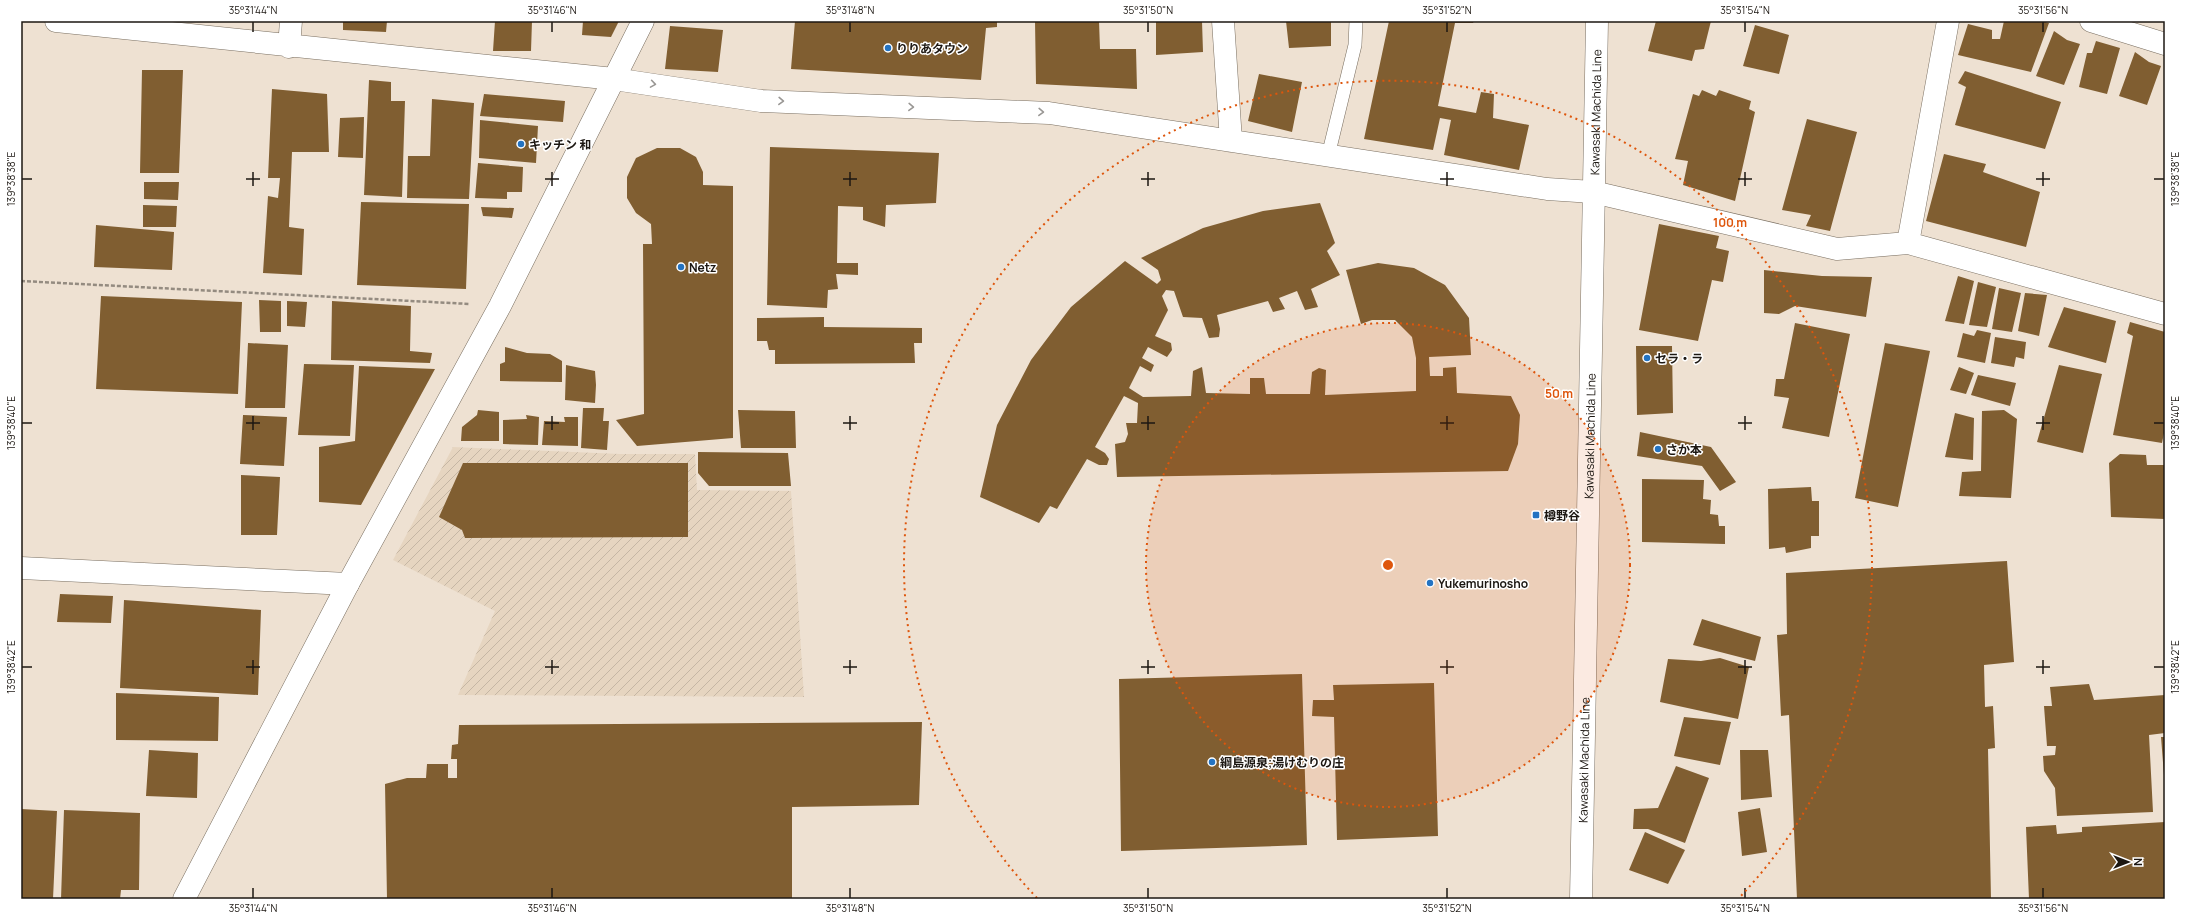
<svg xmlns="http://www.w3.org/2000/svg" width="2186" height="920" font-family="Manrope,'Noto Sans JP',sans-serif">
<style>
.industrial{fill:url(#industrial-furrows)}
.building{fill:#805e31}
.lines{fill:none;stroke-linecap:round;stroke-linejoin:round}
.lane-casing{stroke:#7a6f61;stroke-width:14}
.street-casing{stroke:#7a6f61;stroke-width:23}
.secondary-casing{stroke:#7a6f61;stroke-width:23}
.path{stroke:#948b80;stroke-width:2.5;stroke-dasharray:4 2;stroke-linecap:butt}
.lane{stroke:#fff;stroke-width:13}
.street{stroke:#fff;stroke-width:22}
.secondary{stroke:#fff;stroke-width:22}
.oneway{stroke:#999794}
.ticks{fill:none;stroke:#1c1712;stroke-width:1.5}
.ring{fill:none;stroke:#de560c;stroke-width:2;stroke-dasharray:2 4}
.poi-dot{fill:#2373c2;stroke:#fff;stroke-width:1.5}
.labels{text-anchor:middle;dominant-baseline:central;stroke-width:3;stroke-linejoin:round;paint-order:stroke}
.poi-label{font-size:12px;font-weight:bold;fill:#1c1712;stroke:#fff;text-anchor:start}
.street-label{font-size:12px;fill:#1c1712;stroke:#fff}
.centre{fill:#de560c;stroke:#fff;stroke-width:2}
.ring-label{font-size:12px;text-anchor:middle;font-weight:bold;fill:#de560c;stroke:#fff;stroke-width:3;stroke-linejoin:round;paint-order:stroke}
.neatline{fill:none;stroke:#1c1712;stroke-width:1.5}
.ticks-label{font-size:10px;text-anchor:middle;fill:#1c1712}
</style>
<defs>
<pattern id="industrial-furrows" width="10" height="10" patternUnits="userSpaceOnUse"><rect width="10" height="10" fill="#e6d5c0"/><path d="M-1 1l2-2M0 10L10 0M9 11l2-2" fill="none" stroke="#c5b6a4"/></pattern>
</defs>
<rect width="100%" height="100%" fill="#eee1d2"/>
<path class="industrial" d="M453,447L620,454H695L697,490L791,491L804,697L458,695L495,611L393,560Z"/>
<path class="building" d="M343,21H387L386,32L343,30Z
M495,21H532L531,51H493Z
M583,21H619L611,37L582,35Z
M795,21H997V27L986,28L981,80L791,69Z
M1035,21H1099L1100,49H1136L1137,89L1036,84Z
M1156,21H1202L1203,52L1156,55Z
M1286,21H1331V46L1289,48Z
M1389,21H1474L1473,23H1455L1438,106L1476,113L1481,92L1494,94L1493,118L1529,125L1519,170L1444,155L1451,120L1440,118L1433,150L1364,139Z
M1656,21H1711L1704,49L1695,50L1692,61L1648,51Z
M2004,21H2041L2049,23L2031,72L1958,55L1968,24L1992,30V39H2000Z
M1755,25L1789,35L1779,74L1743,66Z
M670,26L723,30L718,72L665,69Z
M2054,31L2067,40L2080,44L2064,85L2036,76Z
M2096,41L2120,48L2107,94L2079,87L2087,53H2092Z
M2135,52L2149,62L2161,66L2147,105L2119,96Z
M142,70H183L179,173H140Z
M1965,71L2061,102L2045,149L1955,125L1966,87L1958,83Z
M1259,74L1302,82L1292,132L1248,121Z
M369,80L391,82V101H405L402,197L364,195Z
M272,89L327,94L329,152H292L289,227L304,229L302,275L263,273L268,196L278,198L280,178H268Z
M1702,90L1716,96L1719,90L1751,101L1749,109L1755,112L1735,201L1683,185L1688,161L1675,159L1693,94L1699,96Z
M484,94L565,101L563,122L480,116Z
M432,99L474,103L469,199L407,198L408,156H430Z
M364,117L363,158L338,157L340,118Z
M1807,119L1857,132L1830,231L1806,226L1811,215L1782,210Z
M480,120L538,126L536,163L479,158Z
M770,147L939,153L936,203L886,205L885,227L863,220V207L838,206L837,263H858V275L836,274L838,289L828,290L827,308L767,305Z
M657,148H680L696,157L703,172V185L733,186V438L637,446L616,420L644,414L643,244H652L651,224L636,213L627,198V177L636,158Z
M1944,154L1986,164L1983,172L2040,192L2026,247L1926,221Z
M478,163L523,167L522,192H507V199L475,198Z
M144,182H179L178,200L144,199Z
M361,202L469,204L466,289L357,285Z
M1320,203L1335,243L1327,251L1340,275L1311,289L1318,307L1305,310L1297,291L1279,298L1285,309L1273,312L1268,301L1217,315L1220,329L1219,337L1209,338L1202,318L1183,317L1174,291L1166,290L1162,296L1168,310L1155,336L1171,343L1172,350L1167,357L1148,347L1142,358L1154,365L1151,372L1140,366L1129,388L1143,397L1191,396L1193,371L1202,367L1206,393L1250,394V378H1264L1266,394H1310L1312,372L1319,368L1326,370L1325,395L1416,391V358L1412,337L1395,320H1372L1361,324L1346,270L1378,263L1414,268L1445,285L1469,318L1471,355L1429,357L1430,376H1443V368L1456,367L1457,393L1511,396L1520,415L1518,444L1508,471L1117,477L1115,444L1125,442L1128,434L1126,423H1137L1138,403L1124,396L1095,447L1105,453L1109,459L1107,465H1099L1087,459L1057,509L1050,506L1039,523L980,497L997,425L1031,360L1071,307L1125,261L1157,284L1161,280L1158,270L1141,258L1203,228L1263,211Z
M143,205L177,206L176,227H143Z
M481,207L514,208L512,218L483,216Z
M1659,224L1719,236L1716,248L1729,251L1723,282L1712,280L1698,341L1639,330Z
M96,225L174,232L172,270L94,267Z
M1764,270L1822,276L1872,277L1866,317L1795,306L1779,314L1764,313Z
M1958,276L1974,281L1964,324L1945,321Z
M1978,282L1996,287L1987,327L1969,325Z
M1999,288L2021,293L2012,332L1992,329Z
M2025,293L2047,295L2039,336L2018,331Z
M101,296L242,302L238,394L96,389Z
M259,300L281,301V332H260Z
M287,301L307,302L305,327L287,326Z
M332,301L411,306L410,351L432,353L430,363L331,360Z
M2064,307L2116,321L2106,363L2048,347Z
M824,317V327L922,328V343H914L915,363L775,364V350H769L767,341H757V318Z
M2130,322L2165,332V428L2162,443L2113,435L2133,336L2127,333Z
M1795,323L1850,334L1829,437L1782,428L1789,398L1774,396L1776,379H1784Z
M1977,330L1991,333L1985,363L1957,357L1963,333L1974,336Z
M1995,337L2026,342L2024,359L2016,357L2014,367L1991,363Z
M248,343L288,345L285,408H245Z
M1885,343L1930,351L1898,507L1855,498Z
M1636,346H1672L1673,413L1637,415Z
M505,347L527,353L550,354L562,361V382L500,381V364L505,362Z
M304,364L354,365L350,436L298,435Z
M566,365L595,371L596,385L595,403L565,400Z
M2059,365L2102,374L2083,453L2037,442Z
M359,366L435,369L361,505L319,502V447L355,441Z
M1959,367L1974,373L1966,394L1950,390Z
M1978,375L2016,383L2010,406L1971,395Z
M583,408H604L603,421H609L607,450L581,448Z
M478,410L499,412V441H461L462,427L477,415Z
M738,410L795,411L796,448H741Z
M2004,410L2017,419L2011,498L1959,496L1962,472L1981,471L1982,411Z
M1955,413L1974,418L1973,460L1945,457Z
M243,415L287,417L284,466L240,464Z
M526,415L539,417L538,445L503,444V420L527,419Z
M564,417H578V446L542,445L544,421L565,422Z
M1640,432L1711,447L1736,482L1720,491L1702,466L1637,456Z
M698,452L788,453L791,486H709L698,473Z
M2120,454L2146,455L2147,465H2165V519L2111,517L2109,463Z
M463,463H688V537L465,538L462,530L439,517Z
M241,475L280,477L277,535H241Z
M1642,479L1704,480L1703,499L1711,500L1710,514L1718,515L1719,526H1725V544L1642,542Z
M1811,487L1812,501H1819V536H1811V548L1786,553L1785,547L1769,549L1768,489Z
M2007,561L2014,662L1984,665L1985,707L1993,706L1995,748L1988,749L1991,899H1797L1789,715L1781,716L1777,635L1787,634L1786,573Z
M60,594L113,596L111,623L57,622Z
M124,600L261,610L258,695L120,688Z
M1702,619L1761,637L1755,661L1693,645Z
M1720,658L1749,667L1738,719L1660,702L1668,659L1701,661Z
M1302,674L1307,845L1121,851L1119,679Z
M1434,683L1438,836L1337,840L1334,717L1312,716L1313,700H1334L1333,685Z
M2089,684L2094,700L2165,695V733L2149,735L2153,812L2057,816L2055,788L2044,771L2043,756L2055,755L2056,746H2047L2044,706H2052L2050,687Z
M116,693L219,697L218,741L116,740Z
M1684,717L1731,722L1720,765L1674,756Z
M922,722L919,805L792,807V899H387L385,784L407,778H426L427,764H448V778H457V759H451L452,745L458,744L459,725Z
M2161,737H2165V775H2164Z
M149,750L198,753L197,798L146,796Z
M1740,750H1768L1772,797L1741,800Z
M1676,766L1709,778L1685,843L1648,829H1633L1634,809L1658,808Z
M1760,808L1767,852L1742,856L1738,812Z
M21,809L57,811L53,899H21Z
M64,810L140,813L139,890H121L120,899H61Z
M2165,822V899H2029L2026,827L2056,825L2057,834L2082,832V827Z
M1645,832L1685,850L1668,884L1629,870Z"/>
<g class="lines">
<defs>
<path id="lane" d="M1328,156L1355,45L1356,21"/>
<path id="street" d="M56,21L614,79L761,101L1049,113L1547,189L1593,192L1837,249L1908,243L2165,314
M1223,21L1231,141
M2091,21L2165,44
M289,47L291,21
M1908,243L1948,21
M21,568L348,584"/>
<g id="secondary">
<path d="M184,899L348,584L500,306L643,21"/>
<path id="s1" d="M1581,899L1597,21"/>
</g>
</defs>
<use href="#lane" class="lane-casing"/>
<use href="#street" class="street-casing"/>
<use href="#secondary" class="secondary-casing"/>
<path class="path" d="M21,281L470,304"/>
<use href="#lane" class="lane"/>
<use href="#street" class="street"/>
<use href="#secondary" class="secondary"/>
</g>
<defs><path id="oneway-chevron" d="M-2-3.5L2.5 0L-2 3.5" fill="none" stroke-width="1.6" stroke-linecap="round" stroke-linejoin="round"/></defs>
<g class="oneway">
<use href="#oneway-chevron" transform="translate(653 84) rotate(9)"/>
<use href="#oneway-chevron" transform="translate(781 101) rotate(2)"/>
<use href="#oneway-chevron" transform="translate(911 107) rotate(2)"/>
<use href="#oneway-chevron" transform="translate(1041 112) rotate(2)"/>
</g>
<path class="ticks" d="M253,22V32M552,22V32M850,22V32M1148,22V32M1447,22V32M1745,22V32M2043,22V32M253,172V186M552,172V186M850,172V186M1148,172V186M1447,172V186M1745,172V186M2043,172V186M22,179H32M246,179H260M545,179H559M843,179H857M1141,179H1155M1440,179H1454M1738,179H1752M2036,179H2050M2154,179H2164M253,416V430M552,416V430M850,416V430M1148,416V430M1447,416V430M1745,416V430M2043,416V430M22,423H32M246,423H260M545,423H559M843,423H857M1141,423H1155M1440,423H1454M1738,423H1752M2036,423H2050M2154,423H2164M253,660V674M552,660V674M850,660V674M1148,660V674M1447,660V674M1745,660V674M2043,660V674M22,667H32M246,667H260M545,667H559M843,667H857M1141,667H1155M1440,667H1454M1738,667H1752M2036,667H2050M2154,667H2164M253,888V898M552,888V898M850,888V898M1148,888V898M1447,888V898M1745,888V898M2043,888V898"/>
<circle cx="1388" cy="565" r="242" fill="#de560c" fill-opacity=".12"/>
<g class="ring">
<circle cx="1388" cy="565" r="242"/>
<path d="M1037 898A484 484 0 1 1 1739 898"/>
</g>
<g class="poi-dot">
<circle cx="888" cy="48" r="4"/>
<circle cx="521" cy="144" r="4"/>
<circle cx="681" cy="267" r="4"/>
<circle cx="1647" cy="358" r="4"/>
<circle cx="1658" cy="449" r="4"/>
<rect x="1532" y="511" width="8" height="8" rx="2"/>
<circle cx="1430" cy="583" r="4"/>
<circle cx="1212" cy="762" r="4"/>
</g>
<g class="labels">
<g class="poi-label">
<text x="896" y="48">りりあタウン</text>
<text x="529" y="144">キッチン 和</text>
<text x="689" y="267">Netz</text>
<text x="1655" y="358">セラ・ラ</text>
<text x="1666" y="449">さか本</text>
<text x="1544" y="515">樽野谷</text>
<text x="1438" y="583">Yukemurinosho</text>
<text x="1220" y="762">綱島源泉;湯けむりの庄</text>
</g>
<g class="street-label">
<text stroke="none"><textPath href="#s1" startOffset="787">Kawasaki Machida Line</textPath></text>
<text stroke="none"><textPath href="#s1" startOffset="463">Kawasaki Machida Line</textPath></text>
<text stroke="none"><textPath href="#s1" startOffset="139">Kawasaki Machida Line</textPath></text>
</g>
</g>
<circle cx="1388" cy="565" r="6" class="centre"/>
<g class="ring-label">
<text x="1730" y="227">100 m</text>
<text x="1559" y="398">50 m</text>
</g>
<rect width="2186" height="920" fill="none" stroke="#ffffff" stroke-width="44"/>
<g transform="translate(2128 862) rotate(90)" stroke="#ffffff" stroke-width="3" paint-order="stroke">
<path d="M0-3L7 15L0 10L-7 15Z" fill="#1c1712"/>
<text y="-6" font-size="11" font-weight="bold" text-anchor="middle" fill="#1c1712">N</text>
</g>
<rect x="22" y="22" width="2142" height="876" class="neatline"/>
<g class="ticks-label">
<text x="253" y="14">35°31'44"N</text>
<text x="552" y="14">35°31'46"N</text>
<text x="850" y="14">35°31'48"N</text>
<text x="1148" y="14">35°31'50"N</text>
<text x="1447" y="14">35°31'52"N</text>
<text x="1745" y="14">35°31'54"N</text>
<text x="2043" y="14">35°31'56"N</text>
<text transform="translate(2175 179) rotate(-90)" y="4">139°38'38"E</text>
<text transform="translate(11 179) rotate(-90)" y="4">139°38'38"E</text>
<text transform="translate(2175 423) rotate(-90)" y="4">139°38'40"E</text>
<text transform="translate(11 423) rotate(-90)" y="4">139°38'40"E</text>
<text transform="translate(2175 667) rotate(-90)" y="4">139°38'42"E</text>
<text transform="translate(11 667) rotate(-90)" y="4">139°38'42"E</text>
<text x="253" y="912">35°31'44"N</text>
<text x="552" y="912">35°31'46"N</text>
<text x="850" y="912">35°31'48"N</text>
<text x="1148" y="912">35°31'50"N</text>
<text x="1447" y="912">35°31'52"N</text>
<text x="1745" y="912">35°31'54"N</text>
<text x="2043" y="912">35°31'56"N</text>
</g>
</svg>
